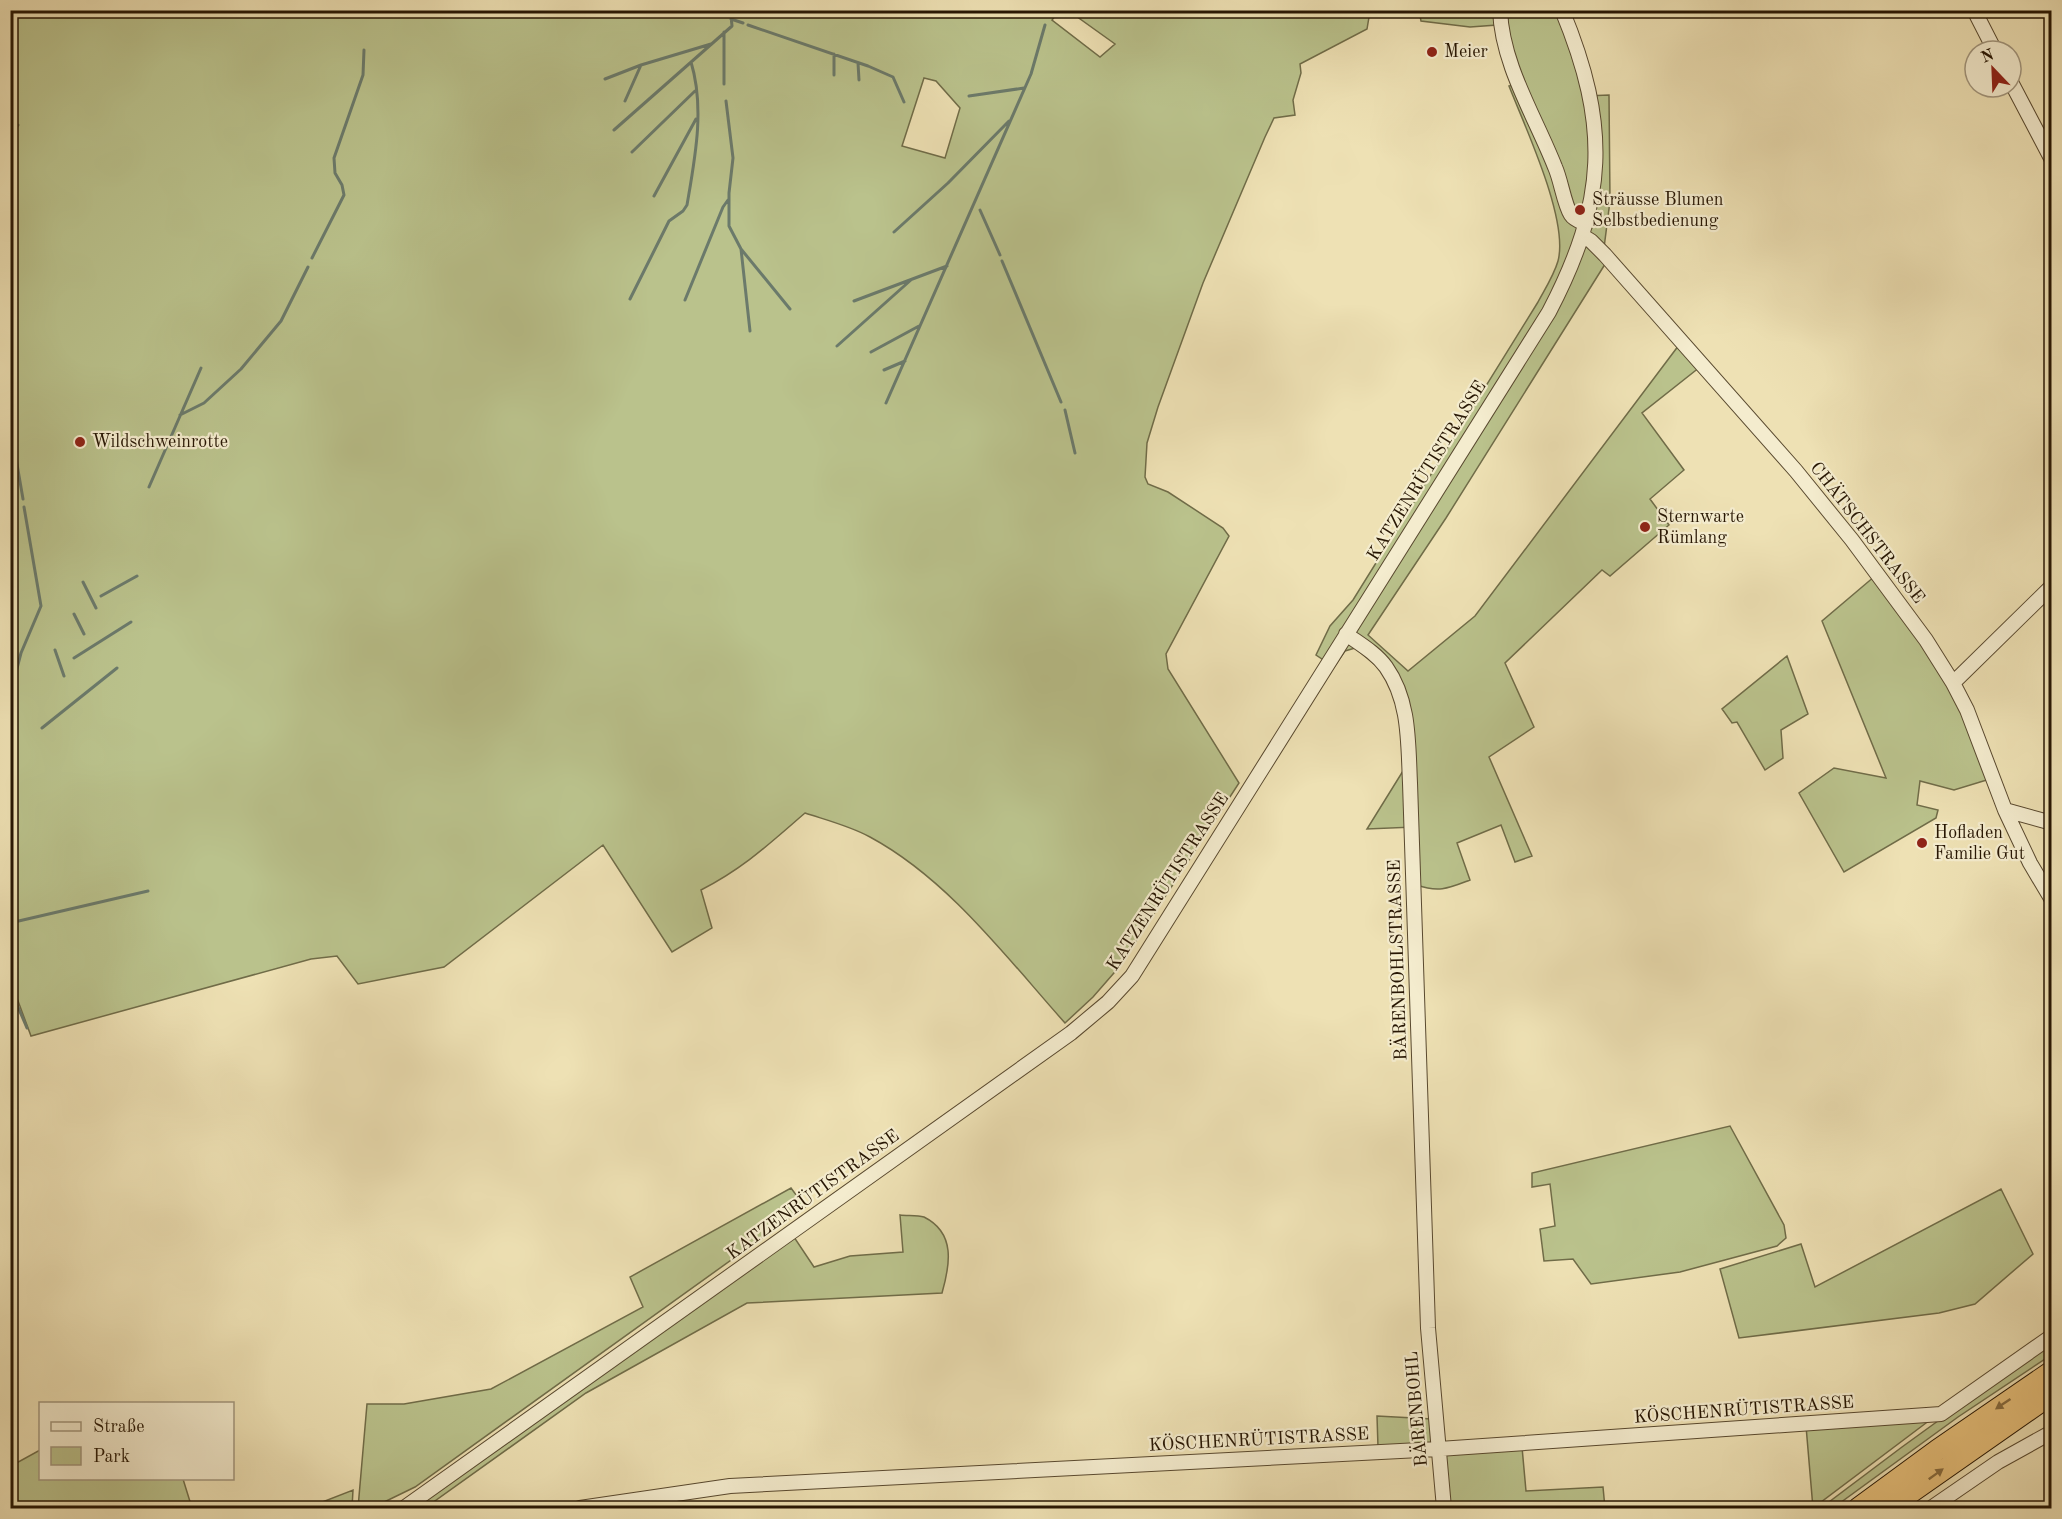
<svg xmlns="http://www.w3.org/2000/svg" width="2062" height="1519" font-family="'Old Standard TT',serif">
<style>
.green{fill:#bac28c;stroke:#706c48;stroke-width:1.5;fill-rule:evenodd}
.lines{fill:none;stroke-linecap:round;stroke-linejoin:round}
.stream{stroke:#6b7a6b;stroke-width:3}
.minor-casing{stroke:#59492f;stroke-width:16}
.highway-casing{stroke:#271603;stroke-width:22}
.minor{stroke:#f4ecce;stroke-width:14}
.highway{stroke:#e7c07a;stroke-width:20}
.oneway{fill:#876b3e}
.poi-dot{fill:#8f2418;stroke:#f4ecce;stroke-width:2}
.labels{text-anchor:middle;dominant-baseline:central;stroke-width:4.5;stroke-linejoin:round;paint-order:stroke}
.poi-label{font-size:18px;fill:#271603;stroke:#f4ecce;text-anchor:start}
.street-label{font-size:18px;fill:#271603;stroke:#f4ecce}
</style>
<rect width="100%" height="100%" fill="#eee1b4"/>
<filter id="stains"><feTurbulence type="fractalNoise" baseFrequency=".00333" numOctaves="4"/><feColorMatrix values="0 0 0 0 .2 0 0 0 0 .09 0 0 0 0 .02 0 0 0 .5 -.17"/></filter>
<radialGradient id="worn" r=".72"><stop offset=".6" stop-color="#630" stop-opacity="0"/><stop offset="1" stop-color="#630" stop-opacity=".3"/></radialGradient>
<path class="green" d="M1059,11L1052,20L1100,57L1115,44L1069,11H1370L1367,29L1300,64L1301,73L1293,100L1295,115L1274,118L1265,137L1203,283L1158,407L1147,443L1145,477L1148,484L1168,492L1223,528L1229,536L1166,654L1168,669L1239,783L1120,966L1093,997L1065,1023C1007,958 948,879 870,837C850,826 826,820 805,813C769,844 744,868 701,890L712,928L672,952L603,845L444,967L358,984L337,956L311,959L31,1036L11,982L10,832L13,818H10L11,11ZM924,78L936,81L960,108L945,158L902,146Z
M1419,11H1497V25L1470,27L1421,21Z
M1503,11H1557L1585,96L1609,95L1610,201L1604,248L1607,261L1446,518L1368,635L1408,671L1475,616L1679,345L1700,367L1642,413L1684,470L1650,499L1669,525L1610,576L1602,570L1505,663L1534,727L1489,757L1532,856L1515,862L1501,825L1457,843L1470,880C1449,888 1439,893 1417,885L1414,827L1367,829L1403,771L1400,713L1391,687L1380,669L1355,648L1345,651L1334,667L1316,655L1330,626L1353,600L1538,302C1545,289 1554,275 1558,261C1569,220 1525,127 1509,86L1522,83L1509,52Z
M1875,576L1951,685L1990,779L1954,790L1920,781L1917,805L1938,810L1936,818L1844,872L1799,793L1834,768L1886,778L1822,621Z
M1787,656L1808,714L1781,730L1783,758L1765,770L1737,722L1732,723L1722,709Z
M1730,1126L1784,1225L1786,1238L1777,1246L1680,1272L1591,1284L1573,1259L1544,1261L1540,1229L1555,1226L1550,1184L1532,1187V1173Z
M791,1188L805,1207L415,1487L372,1508H358L367,1404H404L491,1389L643,1307L630,1277Z
M2001,1189L2033,1254L1975,1304L1939,1313L1739,1338L1720,1269L1801,1244L1815,1287Z
M900,1215C907,1216 917,1215 924,1217C956,1233 950,1265 942,1293L747,1303L586,1393L425,1508H418L423,1502L794,1237L814,1267L850,1256L903,1252Z
M2051,1339V1355L1958,1417L1833,1508H1821L1902,1447Z
M1377,1416L1432,1419L1435,1444L1378,1447Z
M1930,1420L1813,1508L1806,1426Z
M1522,1447L1526,1491L1603,1487L1605,1508H1449L1444,1452Z
M40,1450V1478L183,1479L192,1508H11V1466Z
M353,1490L352,1508H307Z"/>
<g class="lines">
<path class="stream" d="M1049,14L1050,10
M731,19L743,23
M748,25L868,66L893,77L904,102
M858,63L859,80
M834,75V54
M605,79L641,65L711,44
M724,84V32
M969,96L1024,88
M625,101L641,65
M726,101L733,158L729,193V226L741,249L790,309
M614,130L732,26L731,16L727,10
M10,138L18,125
M632,152L695,91
M654,196L696,119
M980,210L1000,255
M894,232L948,183L1009,121
M741,249L750,331
M312,258L344,195L342,185L335,173L334,158L363,75L364,50
M1002,261L1061,402
M630,299L669,221L683,211L687,205C695,158 705,108 691,62
M685,300L723,207L728,200
M854,301L947,266
M837,346L912,279
M871,352L919,326
M884,370L905,361
M886,403L1031,74L1045,25
M1065,410L1075,453
M180,415L204,403L241,369L281,321L308,267
M13,441L23,499
M149,487L201,368
M83,582L96,608
M101,596L137,576
M74,614L84,634
M55,650L64,676
M74,658L131,622
M10,695L21,653L41,606L24,507
M42,728L117,668
M10,923L148,891
M10,988L27,1028"/>
<defs>
<path id="minor" d="M1500,10C1502,65 1535,116 1555,167C1561,180 1564,204 1571,215C1574,220 1581,222 1586,224
M1974,10L1995,51
M2011,82L2052,160
M1583,236L1591,241L1605,255L1796,471L1852,540L1926,640L1953,683L1967,710L2005,810L2030,863L2052,900
M1346,634C1360,644 1376,653 1386,667C1410,701 1408,743 1410,783L1428,1328L1444,1508
M1953,683L2052,586
M2005,810L2052,823
M404,1508L1071,1033L1108,1002L1132,976L1549,312C1607,201 1610,126 1562,10
M580,1508L730,1486L1439,1449L1941,1414L2052,1336
M1931,1508L1998,1462L2052,1432"/>
<path id="highway" d="M1858,1508L1937,1450L2052,1371
M1889,1508L2052,1394"/>
</defs>
<use href="#minor" class="minor-casing"/>
<use href="#highway" class="highway-casing"/>
<use href="#minor" class="minor"/>
<use href="#highway" class="highway"/>
</g>
<defs><path id="oneway-solid" d="M-6-.8H1V-3.2L6.5 0L1 3.2V.8H-6Z" transform="scale(1.5)"/></defs>
<g class="oneway">
<use href="#oneway-solid" transform="translate(2003 1404) rotate(146)"/>
<use href="#oneway-solid" transform="translate(1936 1474) rotate(-36)"/>
</g>
<g class="poi-dot">
<circle cx="1432" cy="52" r="6"/>
<circle cx="1580" cy="210" r="6"/>
<circle cx="80" cy="442" r="6"/>
<circle cx="1645" cy="527" r="6"/>
<circle cx="1922" cy="843" r="6"/>
</g>
<g class="labels">
<g class="poi-label">
<text x="1444" y="52">Meier</text>
<text x="1592" y="200">Sträusse Blumen<tspan x="1592" dy="21">Selbstbedienung</tspan></text>
<text x="92" y="442">Wildschweinrotte</text>
<text x="1657" y="517">Sternwarte<tspan x="1657" dy="21">Rümlang</tspan></text>
<text x="1934" y="833">Hofladen<tspan x="1934" dy="21">Familie Gut</tspan></text>
</g>
<g class="street-label">
<text transform="translate(1427 471) rotate(-58)">KATZENRÜTISTRASSE</text>
<text transform="translate(1867 533) rotate(52)">CHÄTSCHSTRASSE</text>
<text transform="translate(1168 882) rotate(-57)">KATZENRÜTISTRASSE</text>
<text transform="translate(1398 960) rotate(-92)">BÄRENBOHLSTRASSE</text>
<text transform="translate(813 1195) rotate(-36)">KATZENRÜTISTRASSE</text>
<text transform="translate(1417 1409) rotate(-95)">BÄRENBOHL</text>
<text transform="translate(1744 1410) rotate(-4)">KÖSCHENRÜTISTRASSE</text>
<text transform="translate(1259 1440) rotate(-3)">KÖSCHENRÜTISTRASSE</text>
</g>
</g>
<rect width="2062" height="1519" fill="none" stroke="#eee1b4" stroke-width="36"/>
<rect x="12" y="12" width="2038" height="1495" fill="none" stroke="#271603" stroke-width="3"/>
<rect x="18" y="18" width="2026" height="1483" fill="none" stroke="#271603" stroke-width="1.5"/>
<rect x="39" y="1402" width="195" height="78" fill="#f4ecce" stroke="#a2967d" stroke-width="1.5"/>
<rect x="51" y="1422" width="30" height="9" fill="#f4ecce" stroke="#a2967d" stroke-width="1.5"/>
<text x="93" y="1432" font-size="18" fill="#271603">Straße</text>
<rect x="51" y="1447" width="30" height="18" fill="#bac28c" stroke="#a2967d" stroke-width="1.5"/>
<text x="93" y="1462" font-size="18" fill="#271603">Park</text>
<g transform="translate(1993 69) rotate(337)"><circle r="28" fill="#f4ecce" stroke="#a2967d" stroke-width="1.5"/>
<path d="M0-4.5L10 22L0 15L-10 22Z" fill="#8f2418"/>
<text y="-9" font-size="16" font-weight="bold" text-anchor="middle" fill="#271603">N</text>
</g>
<rect width="100%" height="100%" filter="url(#stains)"/>
<rect width="100%" height="100%" fill="url(#worn)"/>
</svg>
